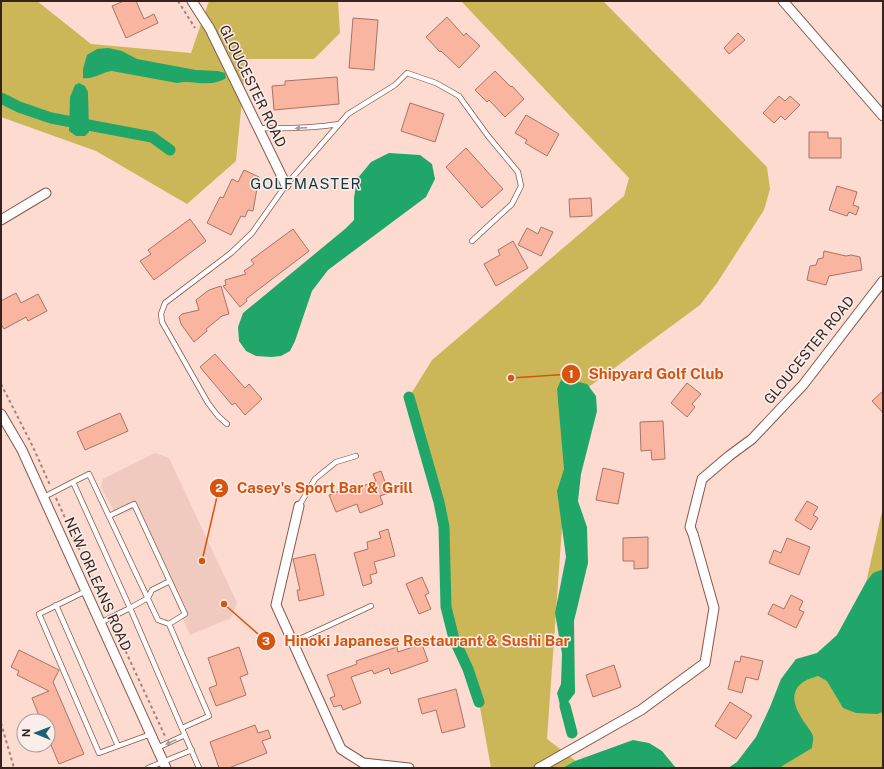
<svg xmlns="http://www.w3.org/2000/svg" width="884" height="769" font-family="'Public Sans',sans-serif">
<style>
.built{fill:#f0cabe}
.green{fill:#ccb758}
.water{fill:#21a669}
.lines{fill:none;stroke-linecap:round;stroke-linejoin:round}
.canal{stroke:#21a669;stroke-width:11}
.building{fill:#fab5a1;stroke:#a77465}
.service-casing{stroke:#89584a;stroke-width:6}
.minor-casing{stroke:#89584a;stroke-width:11}
.path{stroke:#a0847c;stroke-width:2;stroke-dasharray:3 3;stroke-linecap:butt}
.service{stroke:#fff;stroke-width:4.5}
.minor{stroke:#fff;stroke-width:9}
.oneway{fill:#a59c99}
.labels{text-anchor:middle;dominant-baseline:central;stroke-width:3;stroke-linejoin:round;paint-order:stroke}
.street-label{font-size:14px;fill:#37231c;stroke:#faeeea}
.neighbourhood-label{font-size:15px;letter-spacing:1px;fill:#15353d;stroke:#faeeea}
.leader{fill:none;stroke:#d6540e;stroke-width:1.5}
.callout-dot{fill:#d6540e;stroke:#faeeea;stroke-width:1.5}
.mark-label{font-size:12px;text-anchor:middle;font-weight:bold;fill:#fff}
.callout-label{font-size:15px;text-anchor:middle;font-weight:bold;fill:#d6540e;stroke:#faeeea;stroke-width:3;stroke-linejoin:round;paint-order:stroke}
</style>
<rect width="100%" height="100%" fill="#fddbd1"/>
<path class="built" d="M155,453L169,458L237,603L231,618L190,635L136,509L117,516L101,487L103,479Z"/>
<path class="green" d="M1,1H37L91,44L191,53L209,1H338L340,33L314,59H246L236,161L187,204L96,151L1,117Z
M461,1H603L767,167L770,189L764,210L717,283L700,305L571,400L547,739L585,768H491L479,702L468,669L454,639L446,607L444,527L439,502L409,397L432,360L624,196L629,178Z
M883,507V768H758L791,675L850,654Z"/>
<path class="water" d="M108,48L122,51L137,59L196,70L218,71L225,73L226,78C208,89 194,79 177,83L112,71C102,72 93,80 83,78V69L87,55L97,49Z
M79,83L85,86L88,92L89,132L85,136H76L69,131L70,97L75,85Z
M389,153L420,155L432,164L435,179L426,197L328,270L312,291L295,341L290,351L281,356L271,357L256,356L246,351L239,341L238,327L243,313L345,229L354,220V198L357,179L371,162Z
M562,378L587,384L596,396L597,411L581,474L578,501L587,527L588,563L574,621L575,693L565,706L560,705L557,693L561,684L562,654L555,613L566,557L557,491L564,469L557,389Z
M881,570L883,571V712L877,714L856,713L843,708L827,681L818,676C794,682 788,696 801,717C804,723 811,730 813,736C814,739 812,745 812,748L779,768H728L737,762L756,737L770,707L781,679L796,659L817,653L837,635L866,582L873,573Z
M633,740L649,743L662,751L676,768H563L575,761Z"/>
<g class="lines">
<path class="canal" d="M1,98L19,107L51,118L152,137L170,150
M409,397L439,502L444,527L446,607L454,639L468,669L479,702
M565,706L572,733"/>
</g>
<path class="building" d="M124,1H136L144,19L154,14L158,23L126,38L112,6Z
M447,17L464,36L466,33L480,46L459,68L441,51L440,52L426,37Z
M353,18L378,20L374,70L349,68Z
M738,33L745,40L729,54L724,48Z
M495,71L511,87L512,86L524,99L505,117L489,100L487,102L475,90Z
M337,77L339,104L274,110L272,86L285,85V81Z
M779,96L785,101L790,96L800,105L785,120L781,116L774,123L763,113Z
M410,103L444,114L435,142L401,131Z
M526,115L559,134L547,156L525,143L527,140L515,133Z
M809,132H828V138H841V158H809Z
M466,148L503,189L482,208L446,167Z
M244,170L259,177L253,211L248,210L245,217L241,216L231,235L207,223L220,197L223,198L232,179L238,182Z
M837,186L857,192L853,205L859,207L856,215L849,212L847,216L829,210Z
M591,198L592,216L570,217L569,199Z
M190,219L206,241L154,280L140,261L151,254L148,250Z
M541,227L553,232L541,256L518,245L527,228L538,234Z
M293,229L309,251L246,299L247,301L240,307L223,286L226,285L225,280L246,274L244,271L254,264L251,260Z
M513,241L528,268L496,286L484,264L500,255L498,250Z
M824,251L846,256L851,255L860,257L862,270L829,276L826,285L807,280L810,266L816,265L818,259L823,258Z
M221,286L229,314L222,316L206,329L207,331L194,342L181,324L179,317L182,314L199,310L196,300L209,290Z
M16,293L21,303L38,294L47,311L28,321L26,317L4,329L1,324V301Z
M215,354L245,388L249,384L262,399L245,415L235,403L232,405L200,367Z
M687,383L701,394L692,404L695,407L687,417L671,403Z
M883,391V413L872,401Z
M120,413L128,431L85,450L77,432Z
M663,421L665,459L652,460L651,450L641,451L640,422Z
M603,468L624,473L618,504L596,500Z
M381,471L389,493L380,496L383,504L360,513L357,504L336,512L329,495L358,484L360,487L376,481L373,474Z
M807,501L818,507L813,515L818,518L811,530L795,520Z
M388,529L395,556L374,562L377,573L370,575L372,583L363,586L354,553L368,549L367,542L381,538L379,532Z
M648,537V568L634,569V561H623V538Z
M787,538L810,547L799,575L769,563L774,550L781,553Z
M315,554L324,595L299,601L297,590H300L293,559Z
M422,577L429,593L425,595L431,609L419,614L406,584Z
M791,595L803,601L799,610L804,612L796,628L768,614L773,604L784,609Z
M422,644L428,661L391,674L389,668L374,674L372,670L351,677L361,703L343,710L341,705L334,707L330,698L335,696L327,675L357,664L356,661L397,647L398,652Z
M239,647L248,674L240,677L246,695L216,706L209,688L217,685L208,658Z
M19,650L59,670L53,682L84,754L59,764L48,738V721H41L32,698L49,691L17,675L19,671L11,667Z
M741,656L763,661L758,680L746,677L742,693L728,689L735,661L740,662Z
M614,665L621,687L593,697L586,675Z
M456,689L465,727L442,733L436,710L422,714L418,699Z
M730,702L752,716L736,739L715,726Z
M255,725L258,733L268,730L271,738L262,741L267,753L229,768H219L210,742Z"/>
<g class="lines">
<defs>
<path id="service" d="M258,128C286,129 312,128 339,124
M227,424L218,416L208,403L162,322L161,314L165,303L231,253L252,233L286,185L348,114L395,85L407,73L436,83L459,96L488,136L518,172L521,186L512,204L472,241
M73,482L89,474L158,620L169,624L209,716L182,728
M44,497L73,482L130,608L148,598L152,590L170,581
M299,506L315,479L336,462L356,456
M109,516L134,504L185,614L169,624
M86,591L39,614L99,753L151,734
M56,605L118,746
M100,623L130,608L199,768
M293,642L371,606
M157,748L185,735
M148,768L192,750"/>
<path id="minor" d="M192,1L210,29L286,185
M783,1L883,116
M1,220L46,193
M1,414L22,450L166,768
M299,506L276,605L341,749L363,763L409,768
M539,768L641,710L705,663L714,608L693,534L690,527L702,479L729,456L752,439L803,385L883,281"/>
</defs>
<use href="#service" class="service-casing"/>
<use href="#minor" class="minor-casing"/>
<path class="path" d="M178,1L195,28
M1,384L33,447L50,485
M56,498L107,611
M113,624L165,736
M1,723L14,768"/>
<use href="#service" class="service"/>
<use href="#minor" class="minor"/>
</g>
<defs><path id="oneway-solid" d="M-6-.8H1V-3.2L6.5 0L1 3.2V.8H-6Z"/></defs>
<g class="oneway">
<use href="#oneway-solid" transform="translate(301 128) rotate(176)"/>
<use href="#oneway-solid" transform="translate(171 742) rotate(156)"/>
</g>
<g class="labels">
<g class="street-label">
<text transform="translate(253 86) rotate(64)">GLOUCESTER ROAD</text>
<text transform="translate(809 350) rotate(-51)">GLOUCESTER ROAD</text>
<text transform="translate(98 584) rotate(66)">NEW ORLEANS ROAD</text>
</g>
<g class="neighbourhood-label">
<text x="306" y="183">GOLFMASTER</text>
</g>
</g>
<path class="leader" d="M511 378L571 374M202 561L219 488M224 604L266 641"/>
<g class="callout-dot">
<circle cx="511" cy="378" r="4"/>
<circle cx="202" cy="561" r="4"/>
<circle cx="224" cy="604" r="4"/>
<circle cx="571" cy="374" r="10"/>
<circle cx="219" cy="488" r="10"/>
<circle cx="266" cy="641" r="10"/>
</g>
<g class="mark-label">
<text x="571" y="378">1</text>
<text x="219" y="492">2</text>
<text x="266" y="645">3</text>
</g>
<g class="callout-label">
<text x="656" y="379">Shipyard Golf Club</text>
<text x="325" y="493">Casey's Sport Bar &amp; Grill</text>
<text x="427" y="646">Hinoki Japanese Restaurant &amp; Sushi Bar</text>
</g>
<rect width="884" height="769" fill="none" stroke="#37231c" stroke-width="4"/>
<g transform="translate(36 733) rotate(271)"><circle r="19" fill="#faeeea" stroke="#ac9d98"/>
<path d="M0-3L7 15L0 10L-7 15Z" fill="#1b6172"/>
<text y="-6" font-size="11" font-weight="bold" text-anchor="middle" fill="#37231c">N</text>
</g>
</svg>
